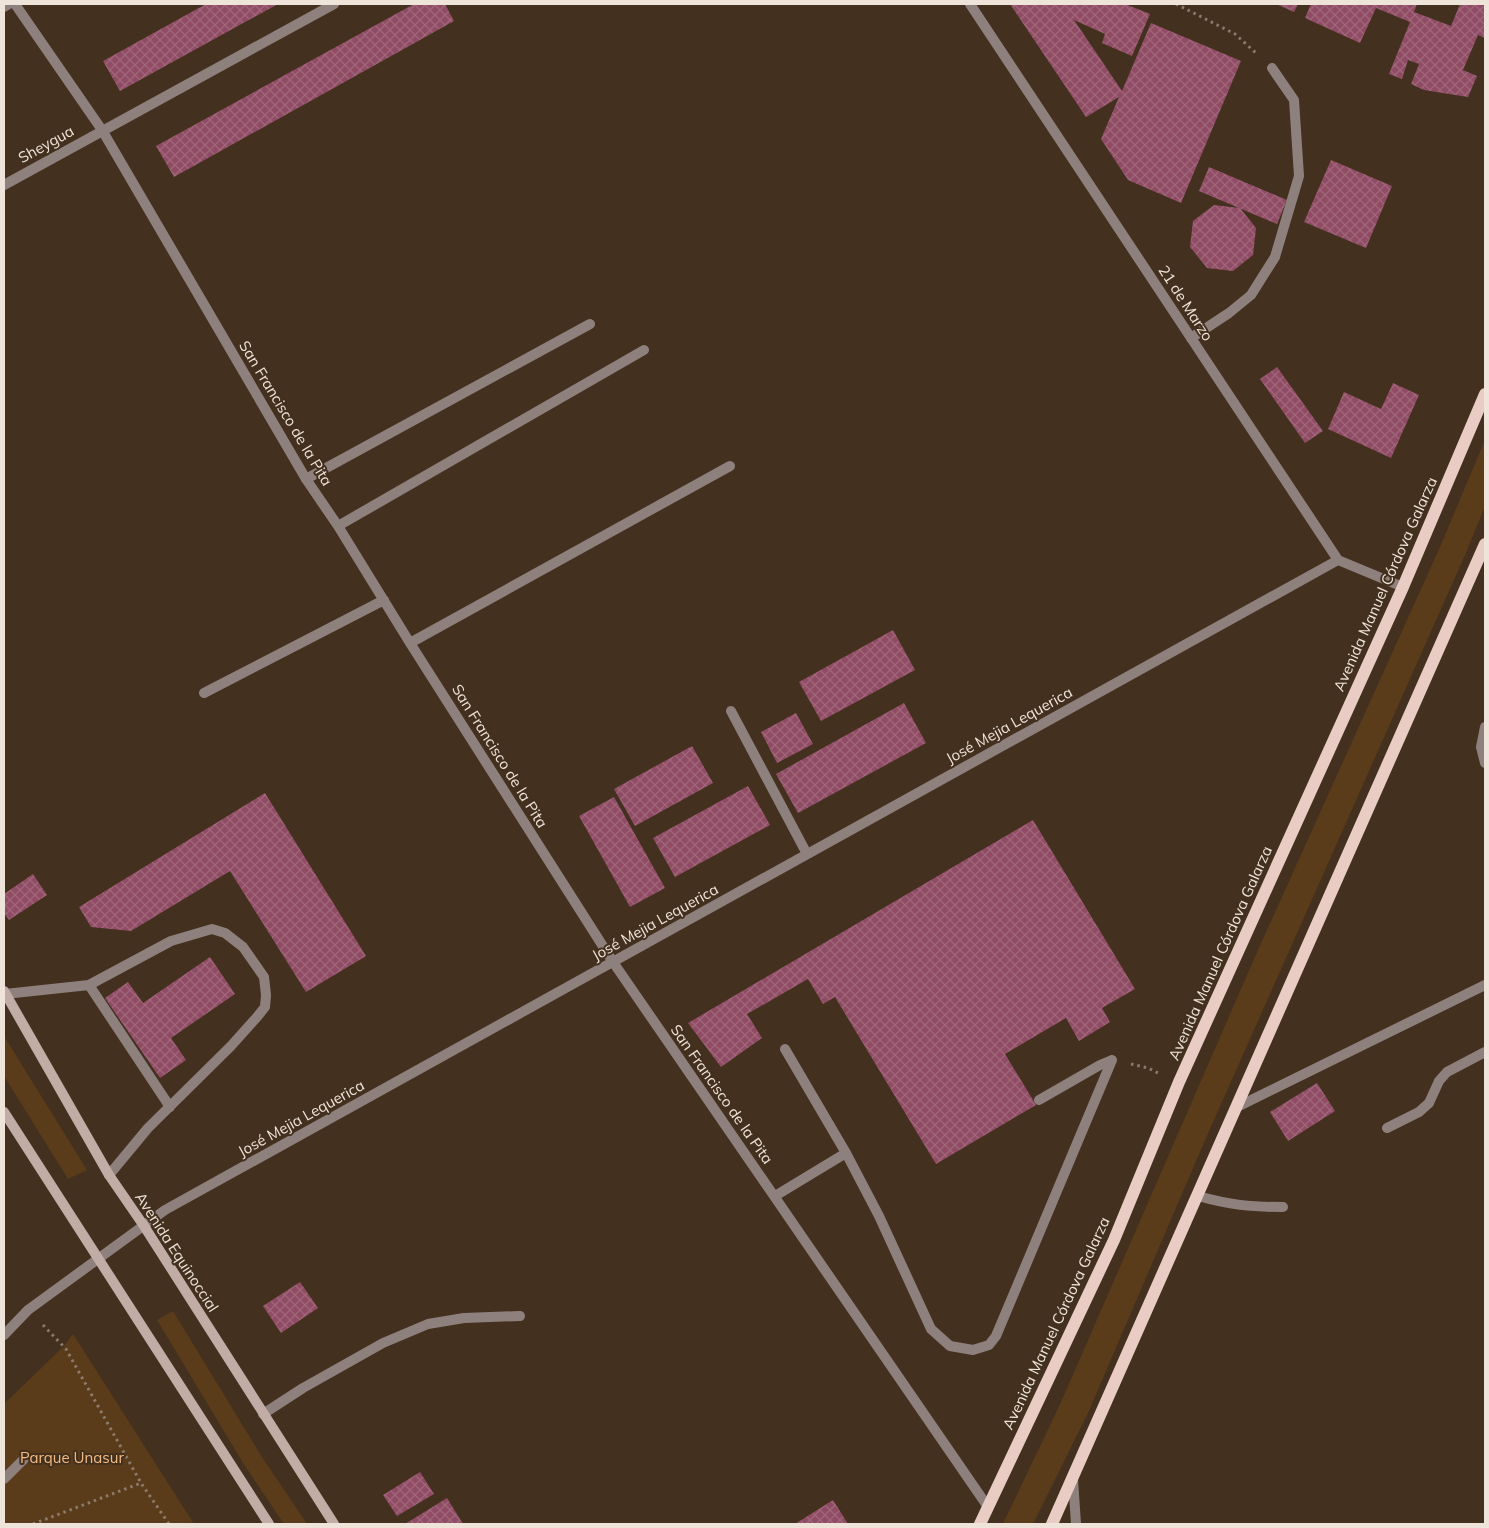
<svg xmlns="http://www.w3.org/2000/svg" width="1489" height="1528" font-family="Mulish,sans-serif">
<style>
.green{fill:#5b3c1a}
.building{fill:url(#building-cross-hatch)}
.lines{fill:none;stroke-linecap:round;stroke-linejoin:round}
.path{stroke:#8b7b6c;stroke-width:3;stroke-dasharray:2.5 4;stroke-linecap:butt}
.lane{stroke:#8e817d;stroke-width:10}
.street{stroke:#8e817d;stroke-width:10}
.secondary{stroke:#c1aca6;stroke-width:10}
.primary{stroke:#e9cdc5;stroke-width:12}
.labels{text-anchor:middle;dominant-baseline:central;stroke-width:4;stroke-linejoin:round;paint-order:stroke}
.street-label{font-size:15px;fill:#efe4d9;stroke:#43301f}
.park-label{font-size:15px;fill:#f5ba80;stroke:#43301f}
</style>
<defs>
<pattern id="building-cross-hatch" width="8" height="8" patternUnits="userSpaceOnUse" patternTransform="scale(1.25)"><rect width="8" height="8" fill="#904c64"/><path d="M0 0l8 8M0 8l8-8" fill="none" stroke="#a0667a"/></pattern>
</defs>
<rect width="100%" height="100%" fill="#43301f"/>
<path class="green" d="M1485,440V506L1465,555L1206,1138L1088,1413L1033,1524H1003L1062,1400L1258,950L1440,547Z
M4,1036L87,1170L68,1179L4,1076Z
M173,1311L262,1457L307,1524H284L245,1466L157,1320Z
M73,1334L194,1524H4V1404L64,1346Z"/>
<path class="building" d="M206,4H278L120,91L103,61Z
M414,4H445L454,21L174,177L156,146Z
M1010,4H1125L1150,14L1132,56L1102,43L1105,34L1074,20L1122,91L1151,23L1241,61L1181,203L1128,180L1101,139L1119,97L1086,117Z
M1276,4H1298L1294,12Z
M1311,4H1417L1414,12L1451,26L1460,4H1482L1485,7V38L1478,35L1463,70L1477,76L1468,97L1424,90L1411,84L1419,64L1408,60L1402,79L1389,74L1410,22L1376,8L1360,43L1305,18Z
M1331,160L1392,186L1366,248L1304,222Z
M1209,167L1287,200L1277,224L1199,191Z
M1214,205L1240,208L1256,228L1253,255L1233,271L1207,268L1190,247L1193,221Z
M1277,367L1323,431L1305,443L1260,379Z
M1393,383L1419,395L1391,458L1328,429L1344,392L1381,409Z
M893,630L915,670L821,721L799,682Z
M904,703L926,743L798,813L776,774Z
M796,713L813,744L777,763L761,732Z
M692,746L713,783L635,826L614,789Z
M748,786L770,825L675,877L653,838Z
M265,793L366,956L306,992L230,871L131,931L91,927L79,907Z
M614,797L665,888L630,907L579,816Z
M1033,820L1135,989L1102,1008L1110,1022L1079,1041L1066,1018L1005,1054L1036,1105L936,1164L835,997L823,1004L808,979L747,1014L762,1038L721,1067L688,1023Z
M33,874L47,895L9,920L4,913V894Z
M210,957L235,994L171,1038L186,1060L160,1078L105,998L128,982L143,1003Z
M1317,1083L1335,1111L1288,1141L1270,1112Z
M300,1282L318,1308L281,1333L263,1306Z
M420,1472L434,1494L397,1516L383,1495Z
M447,1498L463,1524H405Z
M833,1500L848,1524H795Z"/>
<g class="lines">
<path class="path" d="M1176,4L1235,34L1257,54
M1131,1064L1148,1068L1160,1074
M43,1325L66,1349L141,1483
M33,1524L141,1483L169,1524"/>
<path class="lane" d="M1191,338L1229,313L1251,295L1275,257L1299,176L1294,100L1272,68
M306,479L590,324
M89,985L170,1107
M5,994L89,985L171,941L212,929L225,933L243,947L264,977L266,995L265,1007L257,1017L231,1046L148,1128L109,1175
M785,1049L846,1153L879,1216L931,1329L950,1346L973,1350L989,1345L996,1336L1112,1060
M1039,1100L1100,1065L1112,1060
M1237,1107L1485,985
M1387,1128L1419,1112L1429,1103L1439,1081L1447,1072L1485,1052
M775,1196L846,1153
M1198,1196C1230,1205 1250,1207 1283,1207
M263,1414L303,1388L383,1343L428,1324L464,1318L520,1316
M4,1479L24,1459"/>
<path class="street" d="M15,4L102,130L306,479L338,526L410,643L613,962L988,1507
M970,4L1338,560L1403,587
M4,7L9,4
M4,185L334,4
M338,526L644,350
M410,643L730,466
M204,693L384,600
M731,711L807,854
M1485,727L1481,747L1485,763
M4,1335L28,1310L165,1210L1338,560
M1073,1479L1076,1524"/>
<path class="secondary" d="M4,991L109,1175L144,1226L334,1524
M4,1112L269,1524"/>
<path class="primary" d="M980,1524L1114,1240L1179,1082L1403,587L1485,394
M1052,1524L1485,544"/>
</g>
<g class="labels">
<g class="street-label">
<text transform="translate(46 144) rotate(-29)">Sheygua</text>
<text transform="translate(1186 303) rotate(57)">21 de Marzo</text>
<text transform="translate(286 413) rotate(59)">San Francisco de la Pita</text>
<text transform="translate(1385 584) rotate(-66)">Avenida Manuel Córdova Galarza</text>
<text transform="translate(1009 725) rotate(-29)">José Mejia Lequerica</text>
<text transform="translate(500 756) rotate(58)">San Francisco de la Pita</text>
<text transform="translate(655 922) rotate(-29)">José Mejia Lequerica</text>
<text transform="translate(1220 953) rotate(-66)">Avenida Manuel Córdova Galarza</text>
<text transform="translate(722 1094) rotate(55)">San Francisco de la Pita</text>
<text transform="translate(301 1118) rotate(-29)">José Mejia Lequerica</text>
<text transform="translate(177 1252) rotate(57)">Avenida Equinoccial</text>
<text transform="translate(1056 1323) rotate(-65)">Avenida Manuel Córdova Galarza</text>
</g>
<g class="park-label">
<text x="72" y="1457">Parque Unasur</text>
</g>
</g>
<rect width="1489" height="1528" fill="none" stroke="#efe4d9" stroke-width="10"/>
</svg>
